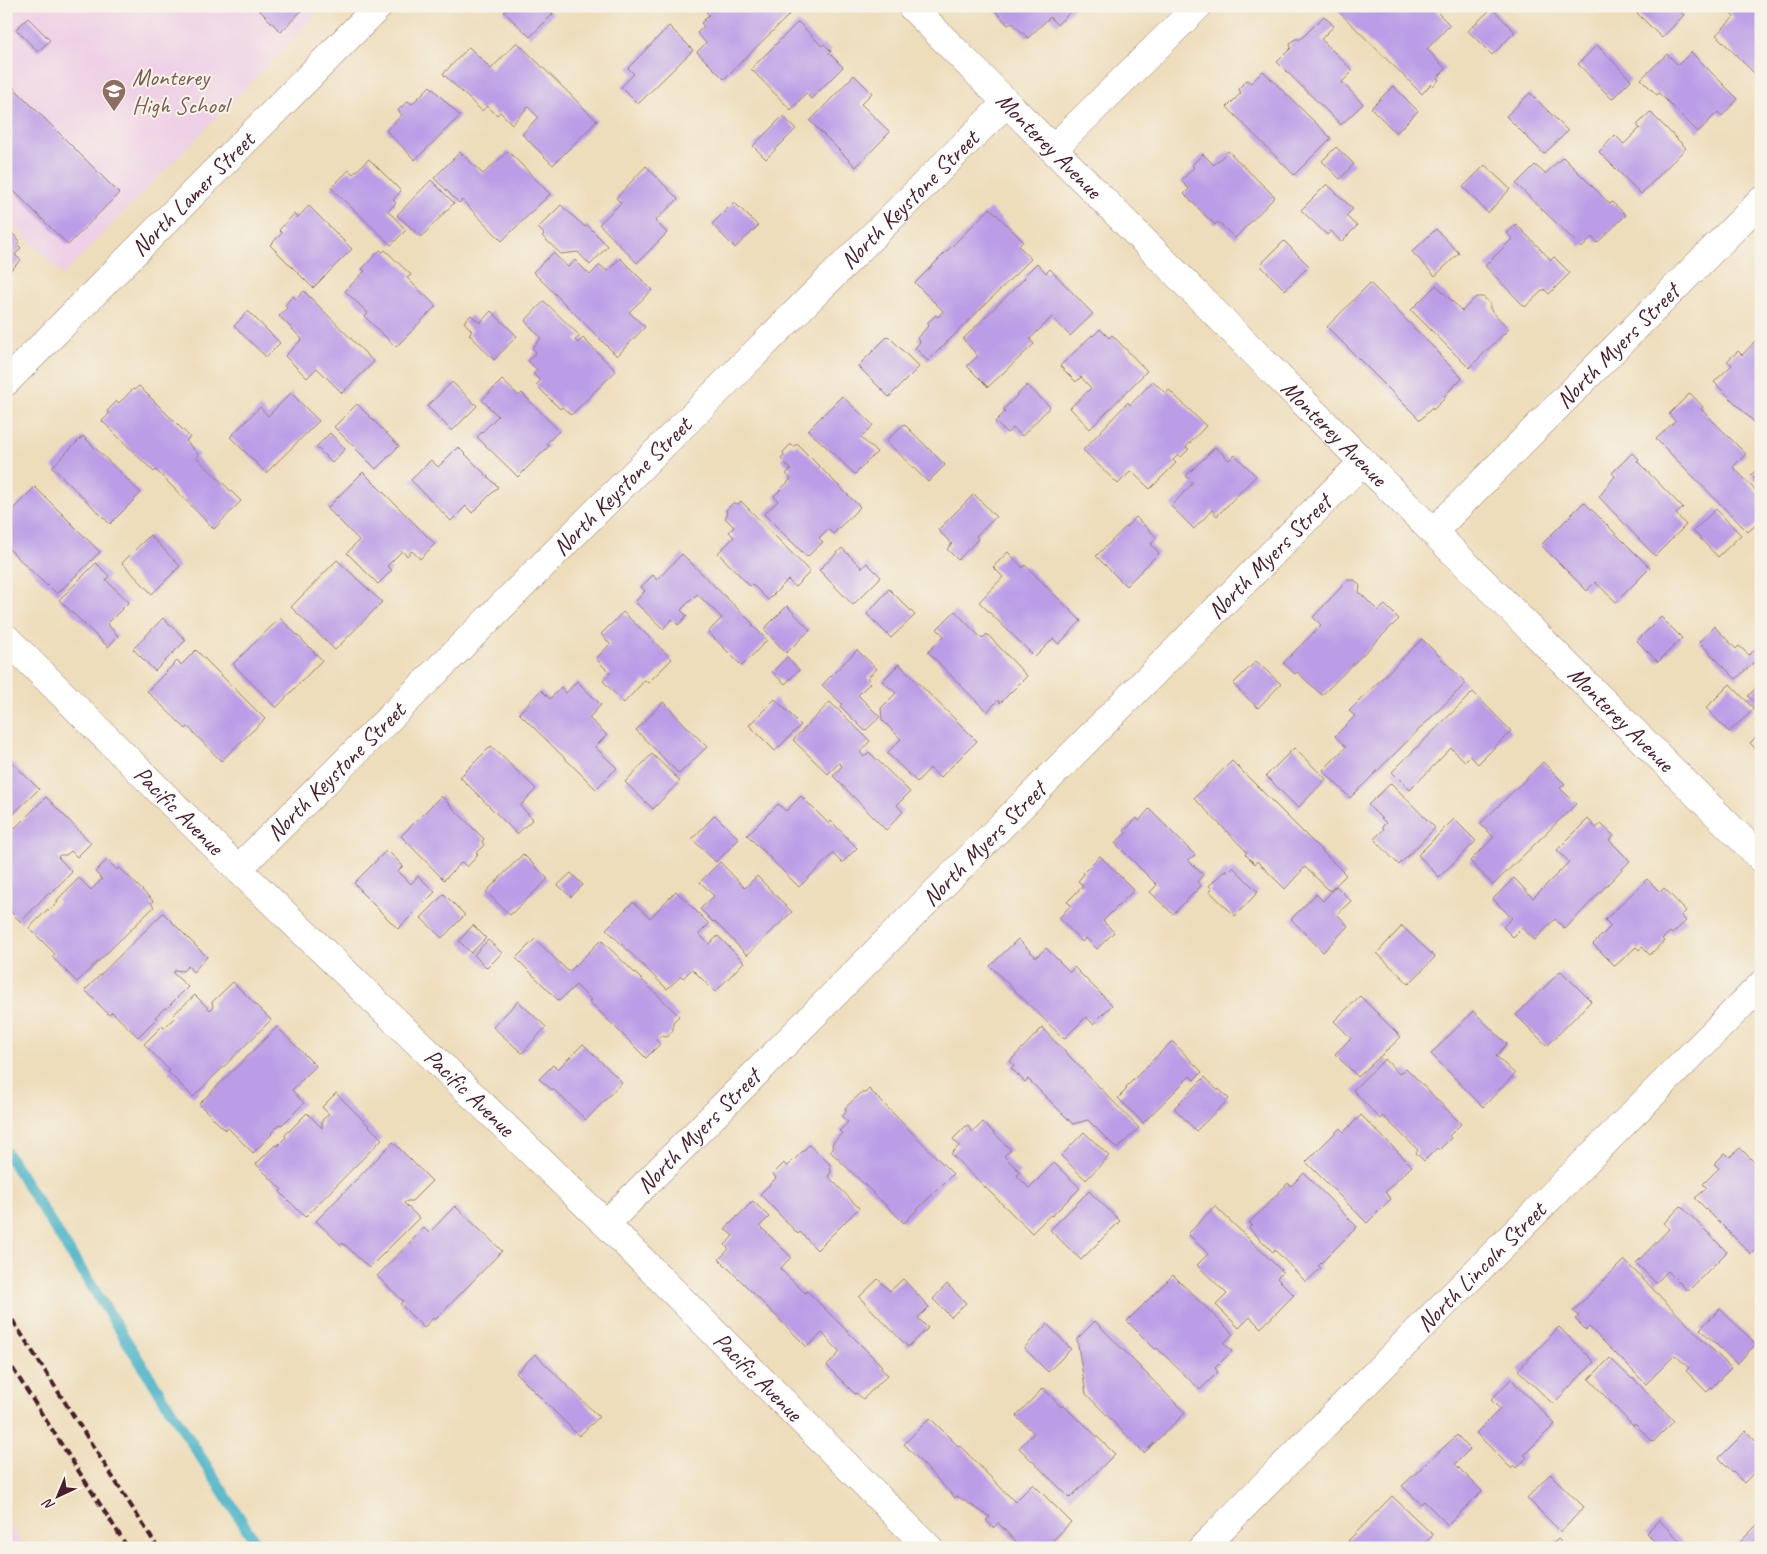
<svg xmlns="http://www.w3.org/2000/svg" width="1767" height="1554" font-family="Caveat,sans-serif">
  <style>
    .built { fill: #efd0e6 }
    .lines { fill: none; stroke-linecap: round; stroke-linejoin: round }
    .stream { stroke: #4ab3c8; stroke-width: 11 }
    .building { fill: #ba9ce7 }
    .street-casing { stroke: #9c7e73; stroke-width: 29 }
    .street { stroke: #fff; stroke-width: 28 }
    .rail { stroke: #4a1f2b; stroke-width: 4; stroke-dasharray: 8 4; stroke-linecap: butt }
    .labels { text-anchor: middle; stroke-width: 4; stroke-linejoin: round; paint-order: stroke }
    .education-label { font-size: 24px; fill: #785e54; stroke: #f7f3e8; text-anchor: start }
    .street-label { font-size: 24px; fill: #4a1f2b; stroke: #f7f3e8 }
  </style>
  <rect width="100%" height="100%" fill="#f7f3e8"/>
  <filter id="ink" filterUnits="userSpaceOnUse"><feTurbulence type="fractalNoise" baseFrequency=".02" numOctaves="2"/><feDisplacementMap in="SourceGraphic" scale="10" xChannelSelector="R" yChannelSelector="G"/><feConvolveMatrix kernelMatrix="1 2 1 2 8 2 1 2 1" color-interpolation-filters="sRGB"/></filter>
  <filter id="wash" filterUnits="userSpaceOnUse"><feTurbulence type="fractalNoise" baseFrequency=".0096" numOctaves="4" result="noise"/><feDisplacementMap in="SourceGraphic" scale="20" xChannelSelector="R" yChannelSelector="G"/><feGaussianBlur stdDeviation="1.12" result="paint"/><feColorMatrix in="noise" values="0 0 0 0 0 0 0 0 0 0 0 0 0 0 0 0 0 1.4 0 .05"/><feComposite in="paint" operator="in"/></filter>
  <g filter="url(#wash)">
    <rect width="100%" height="100%" fill="#edb"/>
    <path class="built" d="M6,6H325L63,275L6,217Z
      M6,1518L25,1548H6Z"/>
    <g class="lines">
      <path class="stream" d="M6,1152L259,1548"/>
    </g>
    <g id="blocks">
      <path class="building" d="M255,6H306L281,32Z
        M510,6H545L553,14L530,37L504,12Z
        M705,6H780L789,15L724,79L697,52L706,43L697,33L704,26L701,23L709,15L706,12L709,10Z
        M1002,6H1076L1057,25L1050,17L1028,38L1012,23L1008,25L996,12Z
        M1333,6H1431L1450,25L1427,49L1446,69L1437,78L1439,80L1433,86L1431,84L1422,94Z
        M1644,6H1675L1684,15L1662,38L1637,13Z
        M1723,6L1761,7V69L1755,74L1716,35L1734,17Z
        M1492,8L1515,32L1492,55L1468,31Z
        M1324,16L1334,26L1321,39L1353,71L1342,82L1363,104L1341,125L1277,62L1291,48L1290,44L1295,39H1301Z
        M28,18L50,40L38,52L16,29Z
        M798,22L822,46L824,44L831,51L829,53L843,67L811,99L806,93L791,110L751,69Z
        M669,26L693,50L638,104L621,87L634,74L628,68Z
        M517,42L597,121L553,165L522,134L538,117L528,107L512,124L500,112L497,115L487,106L482,111L443,74L469,47L491,69Z
        M1597,45L1631,80L1612,99L1578,64Z
        M1691,52L1738,99L1722,116L1718,112L1698,132L1659,93L1657,95L1641,79L1667,54L1678,65Z
        M1263,71L1331,138L1294,175L1227,107L1241,93L1238,89L1247,80L1251,83Z
        M854,75L872,93L861,104L890,132L856,167L810,121Z
        M6,80L119,193L68,245L6,183Z
        M430,86L460,116L415,160L386,130L402,115L398,110L408,101L412,104Z
        M1393,86L1418,111L1396,133L1371,108Z
        M1530,93L1568,131L1544,154L1506,116Z
        M1650,112L1686,148L1641,194L1599,152L1615,135L1624,144L1640,128L1637,125Z
        M783,116L796,129L766,159L753,146Z
        M1336,147L1354,164L1340,179L1322,161Z
        M508,151L550,194L502,241L462,200L459,203L434,178L460,152L483,174Z
        M1228,151L1275,197L1235,238L1218,222L1215,225L1184,194L1189,189L1181,181L1194,167L1192,165L1203,154L1214,165Z
        M1563,157L1610,204L1612,202L1626,215L1597,243L1592,237L1582,248L1516,184L1535,165L1545,174Z
        M369,159L401,191L393,200L396,203L388,211L406,230L391,245L331,188L349,170L353,174Z
        M1485,165L1510,189L1488,213L1463,187Z
        M646,166L678,199L655,221L667,233L637,263L599,224L621,203L616,198Z
        M431,180L454,203L421,237L397,215Z
        M1327,184L1353,209L1346,216L1357,226L1341,242L1331,231L1327,235L1301,210Z
        M734,202L758,226L735,248L712,224Z
        M561,205L585,227L587,225L608,246L590,265L578,252L561,254L542,236L544,234L538,228Z
        M309,206L352,249L313,288L270,245L282,233L279,230L294,214L297,218Z
        M990,208L1023,241L1019,246L1031,259L928,361L915,348L920,342L917,338L929,325L927,323L936,315L938,317L943,311L915,283Z
        M1516,224L1551,260L1554,257L1570,273L1549,294L1544,289L1525,307L1485,266L1512,239L1507,233Z
        M6,227L20,241L17,244L21,248L15,255L21,260L6,275Z
        M1436,229L1459,253L1435,276L1412,252Z
        M1284,241L1309,266L1285,290L1260,265Z
        M380,250L383,252L385,250L411,275L407,278L436,306L396,347L365,317L368,313L345,291L365,271L362,269Z
        M553,253L568,267L575,260L590,275L600,265L607,271L620,258L652,290L629,312L645,327L617,356L533,272Z
        M1037,263L1046,273L1050,269L1093,314L1070,336L1052,317L1030,339L1034,344L988,387L967,366L978,356L963,339L1025,278L1024,276Z
        M1370,283L1440,354L1439,355L1462,378L1444,396L1446,397L1433,410L1432,408L1420,420L1327,327Z
        M1436,285L1462,311L1476,297H1483L1490,303V309L1509,329L1469,368L1411,310Z
        M304,291L374,362L342,393L317,368L307,378L285,356L302,339L279,316L287,308L285,305L293,296L296,299Z
        M544,301L580,336L575,340L578,343L583,338L616,371L571,415L562,407L560,409L536,385L540,381L533,374L537,370L528,361L536,352L532,348L541,338L525,321Z
        M248,311L280,343L266,357L234,326Z
        M491,311L517,336L494,360L469,334L472,331L464,322L471,315L480,323Z
        M1100,329L1109,338L1112,335L1147,371L1090,429L1070,408L1091,388L1081,377L1076,382L1060,366L1092,335L1093,336Z
        M888,336L919,367L889,397L858,366Z
        M1759,337L1761,339V429L1714,382L1732,365L1727,361L1738,351L1742,355Z
        M502,380L519,396L522,393L559,431L546,444L549,446L518,477L477,437L498,416L482,400Z
        M1153,381L1166,394L1169,390L1206,426L1186,447L1189,449L1181,457L1178,455L1173,460L1176,463L1150,489L1131,471L1118,484L1083,450L1128,402L1130,405Z
        M452,382L477,406L452,431L427,406Z
        M1027,385L1050,407L1022,436L1013,428L1007,433L995,422L1005,412L1003,410Z
        M139,386L190,437L186,441L199,455L196,457L241,501L214,529L156,470L154,472L102,421L109,414L107,411L117,401L119,403L133,389L134,390Z
        M291,393L319,421L266,473L230,437L260,407L268,416Z
        M1690,393L1703,407L1701,409L1746,454L1733,467L1761,496V520L1748,532L1656,439L1675,421L1669,414Z
        M842,396L873,425L861,438L877,452L855,474L808,430Z
        M357,404L399,446L376,469L334,427Z
        M904,424L945,465L928,482L886,441Z
        M330,433L345,449L332,463L316,447Z
        M83,436L141,493L110,524L52,467Z
        M797,444L860,507L833,534L828,529L819,538L823,542L807,557L764,514L778,501L774,496L791,479L786,474L791,469L781,459L784,456L783,452L790,445L795,446Z
        M458,447L498,487L472,513L466,506L451,521L411,480L431,460L438,467Z
        M1215,447L1229,460L1235,455L1256,476L1217,516L1212,510L1194,529L1171,506L1193,483L1186,476Z
        M1632,453L1639,459L1637,461L1683,508L1676,514L1686,525L1655,556L1599,497L1615,476L1612,473Z
        M1761,466V485L1751,475Z
        M363,472L435,544L420,559L412,551L407,556L402,551L387,566L392,570L378,584L347,553L359,540L327,508Z
        M35,487L100,552L57,594L48,585L47,586L6,546V516Z
        M974,494L996,517L976,536L978,539L958,560L947,549L952,544L938,530Z
        M741,501L810,572L795,587L788,580L768,600L752,584L750,586L718,553L734,537L729,532L734,527L725,518L727,516L726,510L733,503L738,504Z
        M1584,502L1650,568L1616,602L1595,582L1587,591L1541,545Z
        M1716,509L1741,535L1718,557L1693,531Z
        M1136,517L1157,538L1151,544L1159,553L1126,586L1096,556Z
        M150,535L180,566L152,594L122,563Z
        M842,548L862,568L867,563L881,577L853,605L819,570Z
        M1008,552L1023,568L1025,565L1081,621L1059,644L1053,639L1035,657L979,602L1003,577L993,567Z
        M682,554L753,624L752,625L767,640L742,666L708,632L722,618L697,594L681,610L687,616L678,625L672,619L663,629L635,602L645,591L641,587L653,575L657,580Z
        M337,560L382,602L335,650L291,607Z
        M96,563L109,576L106,580L129,602L107,624L118,636L108,647L59,600Z
        M1348,580H1355L1360,586L1359,592L1378,611L1385,605L1399,619L1322,695L1297,672L1295,674L1283,663L1321,625L1313,617Z
        M889,589L915,615L891,638L867,614Z
        M787,606L810,630L786,653L764,629Z
        M955,611L982,639L987,634L1027,676L1000,703L998,700L987,712L928,652L944,636L937,629Z
        M623,612L672,659L648,683L645,680L624,703L603,681L610,673L596,659L610,644L601,634Z
        M1661,617L1682,638L1658,662L1637,641Z
        M163,618L186,640L155,671L133,649Z
        M280,618L322,660L276,708L233,664Z
        M1714,626L1736,649L1739,646L1749,655L1761,644V668L1755,661L1736,679L1699,642Z
        M1422,639L1466,683L1350,798L1323,770L1346,747L1335,736L1355,716L1349,711Z
        M196,650L265,719L221,761L188,727L186,729L147,691L177,661L181,665Z
        M857,650L877,669L867,678L871,682L858,695L880,717L865,731L840,706L842,704L822,685Z
        M787,657L799,670L785,684L772,672Z
        M1256,661L1281,684L1258,708L1233,684Z
        M899,664L977,741L940,778L930,768L917,782L887,753L901,739L882,720L881,708L896,693L882,681Z
        M577,681L601,705L589,718L607,735L595,747L617,768L596,789L519,713L541,690L550,699L561,687L566,693Z
        M1761,683V708L1748,696Z
        M1730,684L1754,709L1729,732L1706,708Z
        M1473,692L1511,731L1478,764L1470,756L1465,761L1451,748L1410,790L1392,772Z
        M775,699L801,725L775,751L749,725Z
        M663,702L707,747L679,774L636,730Z
        M830,702L870,741L860,752L864,757L869,752L910,792L897,805L903,812L886,830L833,776L842,766L839,763L828,774L793,740Z
        M1761,732V760L1756,755L1759,752L1750,743Z
        M491,746L536,789L520,806L533,819L517,834L460,777Z
        M1294,748L1326,779L1298,808L1266,776Z
        M652,754L680,781L653,809L625,782Z
        M6,757L39,789L6,821Z
        M1232,761L1346,875L1330,891L1305,867L1285,889L1257,861L1255,864L1245,854L1247,852L1194,798Z
        M1543,762L1565,784L1560,788L1576,804L1493,885L1470,861L1494,837L1480,824Z
        M1391,783L1435,828L1399,865L1374,839L1384,829L1382,827L1386,823L1368,805Z
        M441,796L484,839L482,842L484,845L476,853L478,855L467,867L462,862L444,880L401,836Z
        M801,796L829,824L831,821L857,848L842,863L833,854L799,887L747,835L778,804L786,811Z
        M46,797L91,843L77,857L71,851L66,855H60L58,857L72,872L50,894L48,893L21,922L6,907V837Z
        M1149,809L1195,855L1188,860L1203,875L1197,882L1201,886L1173,914L1150,892L1157,885L1115,843L1126,833L1124,831L1137,818L1139,821Z
        M715,815L739,839L716,862L692,839Z
        M1454,819L1476,841L1439,877L1418,855Z
        M1588,819L1596,828L1601,824L1614,836L1609,840L1630,861L1565,929L1555,919L1535,940L1522,928L1513,937L1503,927L1512,918L1493,899L1514,878L1533,898L1569,862L1557,850Z
        M387,850L403,866L398,871L411,884L418,876L435,892L398,929L360,891L361,890L354,883Z
        M523,854L548,879L510,915L486,892Z
        M1100,856L1134,890L1103,921L1114,932L1097,949L1086,938L1082,942L1059,918L1071,905L1067,902L1083,886L1078,881L1084,874L1083,873Z
        M107,860L117,870L119,867L153,901L151,903L154,907L77,982L52,957L55,954L29,928L48,909L49,911L58,902L57,900L79,878L91,890L102,879L95,872Z
        M720,862L745,888L757,876L792,912L747,955L714,921L713,922L700,909L714,896L700,882Z
        M1233,867L1258,892L1235,916L1209,891L1212,889L1209,886L1226,869L1228,872Z
        M571,873L583,885L571,897L558,885Z
        M1647,879L1660,892L1664,888L1686,911L1681,916L1686,921L1672,934L1670,932L1662,939L1664,941L1650,955L1642,947L1639,950L1636,947L1615,966L1593,944L1611,926L1605,920Z
        M1336,886L1351,901L1337,914L1348,926L1323,952L1291,919L1316,894L1323,901Z
        M676,891L709,924L699,934L709,944L718,936L744,962L715,992L692,969L683,978L681,976L667,989L606,929L633,902L650,918Z
        M444,894L465,915L442,938L421,918Z
        M163,913L207,957L193,972L188,966L183,971L175,970L173,973L188,987L166,1009L165,1008L155,1017L157,1018L138,1037L112,1012L109,1015L85,990Z
        M473,925L486,938L471,953L459,941Z
        M1402,926L1435,957L1409,984L1377,953Z
        M535,939L569,972L601,940L679,1016L673,1022V1030L667,1037L660,1036L656,1040L660,1044L646,1058L589,1001L591,1000L576,985L559,1001L516,958Z
        M1018,939L1036,957L1046,948L1070,972L1074,967L1112,1005L1093,1024L1086,1017L1064,1039L990,966Z
        M488,940L502,953L487,968L474,955Z
        M1561,971L1591,1001L1547,1046L1516,1015Z
        M233,982L271,1020L193,1097L168,1072L170,1071L144,1044L162,1026L164,1028L175,1017L173,1015L195,995L210,1010L213,1007L212,1002Z
        M1360,996L1401,1037L1358,1077L1335,1054L1351,1038L1334,1021Z
        M518,1001L546,1027L522,1053L493,1027Z
        M1473,1011L1507,1044L1496,1056L1515,1074L1483,1107L1431,1054Z
        M277,1027L316,1066L292,1090L304,1103L282,1125L280,1124L271,1133L272,1134L253,1153L227,1127L225,1130L199,1104Z
        M1042,1028L1139,1128L1117,1149L1088,1120L1073,1124L1028,1079L1025,1082L1011,1068L1014,1065L1010,1061Z
        M1172,1041L1202,1072L1194,1080L1190,1076L1143,1123L1118,1098L1127,1089L1125,1088Z
        M583,1044L622,1082L586,1120L553,1089L552,1090L539,1079L553,1065L558,1069Z
        M1385,1059L1399,1074L1406,1068L1461,1124L1449,1136L1451,1138L1439,1150L1437,1148L1424,1161L1416,1153L1418,1150L1383,1116L1380,1119L1353,1090Z
        M1205,1077L1218,1091L1219,1089L1229,1099L1196,1131L1174,1108Z
        M869,1089L953,1174L904,1223L830,1151L833,1149L832,1144L842,1133L839,1131L848,1122L842,1117L846,1112L845,1108L861,1093H865Z
        M336,1093L382,1139L305,1217L280,1192L282,1190L256,1164L275,1145L277,1146L286,1137L285,1135L307,1113L322,1128V1120L329,1114L322,1107Z
        M1361,1115L1412,1166L1385,1192L1391,1199L1367,1223L1306,1162L1340,1128L1344,1132Z
        M983,1122L1011,1150L1004,1156L1020,1172L1017,1176L1029,1188L1054,1163L1080,1188L1052,1216L1050,1215L1032,1233L951,1154L959,1146L953,1139L967,1125L973,1132Z
        M1084,1132L1109,1156L1086,1180L1061,1156Z
        M393,1142L432,1181L412,1201H407L404,1203L419,1218L369,1268L343,1243L341,1245L316,1221Z
        M809,1145L830,1164L831,1172L828,1176L859,1208L817,1250L800,1232L798,1234L760,1194L776,1178L773,1174L784,1163L787,1167Z
        M1740,1148L1761,1169V1244L1751,1254L1695,1198L1707,1188L1703,1184L1719,1168L1714,1164L1725,1153L1730,1157Z
        M1304,1173L1357,1227L1318,1266L1321,1268L1306,1282L1275,1250L1273,1252L1249,1228L1252,1225L1249,1223L1288,1183L1291,1186Z
        M1089,1191L1120,1221L1081,1260L1050,1230Z
        M753,1201L769,1217L760,1226L791,1257L780,1269L805,1293L807,1291L882,1366L880,1368L888,1375L863,1399L856,1393L855,1394L827,1366L840,1352L822,1333L807,1347L719,1259L729,1249L725,1245L733,1236L725,1229Z
        M455,1206L502,1251L435,1320L433,1318L424,1328L400,1304L403,1301L377,1276L424,1228L429,1233Z
        M1215,1206L1283,1272L1277,1278L1294,1295L1261,1328L1250,1317L1239,1328L1216,1305L1227,1294L1197,1265L1208,1254L1188,1234Z
        M1681,1206L1727,1252L1688,1291L1668,1271L1656,1283L1636,1263L1669,1229L1664,1223Z
        M1624,1260L1731,1368L1707,1392L1686,1371L1689,1368L1675,1355L1646,1384L1589,1327L1586,1330L1575,1319L1579,1316L1573,1311Z
        M1173,1275L1233,1334L1224,1343L1232,1351L1215,1368L1218,1372L1200,1390L1157,1348L1155,1349L1127,1321Z
        M878,1279L890,1291L903,1279L929,1307L918,1318L928,1328L908,1347L859,1297Z
        M947,1284L966,1303L951,1317L933,1299Z
        M1720,1309L1756,1344L1737,1364L1700,1329Z
        M1095,1321L1185,1413L1144,1453L1086,1394L1077,1339Z
        M1047,1324L1071,1349L1048,1372L1024,1348Z
        M1559,1327L1594,1362L1553,1404L1518,1370Z
        M535,1354L599,1417L579,1436L516,1373Z
        M1610,1358L1632,1379L1633,1378L1674,1421L1653,1442L1635,1424L1633,1426L1589,1379Z
        M1511,1379L1555,1424L1524,1455L1527,1457L1517,1468L1514,1465L1511,1468L1476,1433L1500,1409L1491,1400Z
        M1043,1388L1061,1407L1063,1405L1079,1421L1080,1420L1115,1454L1070,1498L1019,1448L1034,1433L1016,1416Z
        M930,1418L958,1446L959,1445L1015,1502L1033,1484L1071,1522L1046,1548H1022L998,1523L993,1528L986,1520L990,1517L957,1496L955,1498L904,1444Z
        M1746,1431L1761,1447V1465L1744,1483L1719,1458Z
        M1457,1435L1470,1449L1455,1464L1482,1491L1448,1525L1424,1501L1421,1504L1402,1486Z
        M1550,1474L1584,1507L1561,1532L1527,1498Z
        M1392,1496L1433,1535L1421,1548H1355L1348,1541Z
        M1659,1520L1687,1548H1661L1646,1533Z
        M1761,1521V1548H1734Z
        M1558,1539L1567,1548H1549Z"/>
    </g>
  </g>
  <g filter="url(#ink)">
    <use href="#blocks" fill-opacity="0" stroke="#9c7e73" stroke-width="1"/>
    <g class="lines">
      <defs>
        <g id="street">
          <path id="s1" d="M911,6L1363,462L1761,858"/>
          <path d="M1053,149L1198,6"/>
          <path id="s2" d="M6,382L379,6"/>
          <path id="s3" d="M1433,532L1761,201"/>
          <path id="s4" d="M6,638L238,869L606,1224L929,1548"/>
          <path id="s5" d="M238,869L1006,103"/>
          <path id="s6" d="M606,1224L1363,462"/>
          <path id="s7" d="M1202,1548L1761,985"/>
        </g>
      </defs>
      <use href="#street" class="street-casing"/>
      <use href="#street" class="street"/>
      <path class="rail" d="M6,1310L158,1548
        M6,1358L128,1548"/>
    </g>
  </g>
  <defs>
    <symbol id="school-pin" viewBox="-11 -11 22 30"><path d="M0 17L-7.5 6A9.5 9.5 0 1 1 7.5 6Z" fill="#8d6e63" stroke="#f7f3e8"/><path d="M0-5L7-2L0 1L-7-2ZM-4 1L0 2.5L4 1V4Q0 6-4 4Z" fill="#fff"/></symbol>
  </defs>
  <g fill-rule="evenodd">
    <use href="#school-pin" x="100" y="77" width="28" height="38"/>
  </g>
  <g class="labels">
    <g class="education-label">
      <text x="132" y="85">Monterey<tspan x="132" dy="28">High School</tspan></text>
    </g>
    <g class="street-label">
      <text dy="8" stroke="none"><textPath href="#s1" startOffset="196">Monterey Avenue</textPath></text>
      <text dy="8" stroke="none"><textPath href="#s2" startOffset="265">North Lamer Street</textPath></text>
      <text dy="8" stroke="none"><textPath href="#s5" startOffset="948">North Keystone Street</textPath></text>
      <text dy="8" stroke="none"><textPath href="#s3" startOffset="262">North Myers Street</textPath></text>
      <text dy="8" stroke="none"><textPath href="#s1" startOffset="601">Monterey Avenue</textPath></text>
      <text dy="8" stroke="none"><textPath href="#s5" startOffset="542">North Keystone Street</textPath></text>
      <text dy="8" stroke="none"><textPath href="#s6" startOffset="941">North Myers Street</textPath></text>
      <text dy="8" stroke="none"><textPath href="#s1" startOffset="1006">Monterey Avenue</textPath></text>
      <text dy="8" stroke="none"><textPath href="#s5" startOffset="138">North Keystone Street</textPath></text>
      <text dy="8" stroke="none"><textPath href="#s4" startOffset="244">Pacific Avenue</textPath></text>
      <text dy="8" stroke="none"><textPath href="#s6" startOffset="536">North Myers Street</textPath></text>
      <text dy="8" stroke="none"><textPath href="#s4" startOffset="649">Pacific Avenue</textPath></text>
      <text dy="8" stroke="none"><textPath href="#s6" startOffset="131">North Myers Street</textPath></text>
      <text dy="8" stroke="none"><textPath href="#s7" startOffset="396">North Lincoln Street</textPath></text>
      <text dy="8" stroke="none"><textPath href="#s4" startOffset="1054">Pacific Avenue</textPath></text>
    </g>
  </g>
  <rect width="1767" height="1554" fill="none" stroke="#f7f3e8" stroke-width="25"/>
  <g transform="translate(58 1496) rotate(224)" stroke="#f7f3e8" stroke-width="4" paint-order="stroke">
  <path d="M0-4L9 19L0 12L-9 19Z" fill="#4a1f2b"/>
  <text y="-8" font-size="14" font-weight="bold" text-anchor="middle" fill="#4a1f2b">N</text>
  </g>
</svg>
